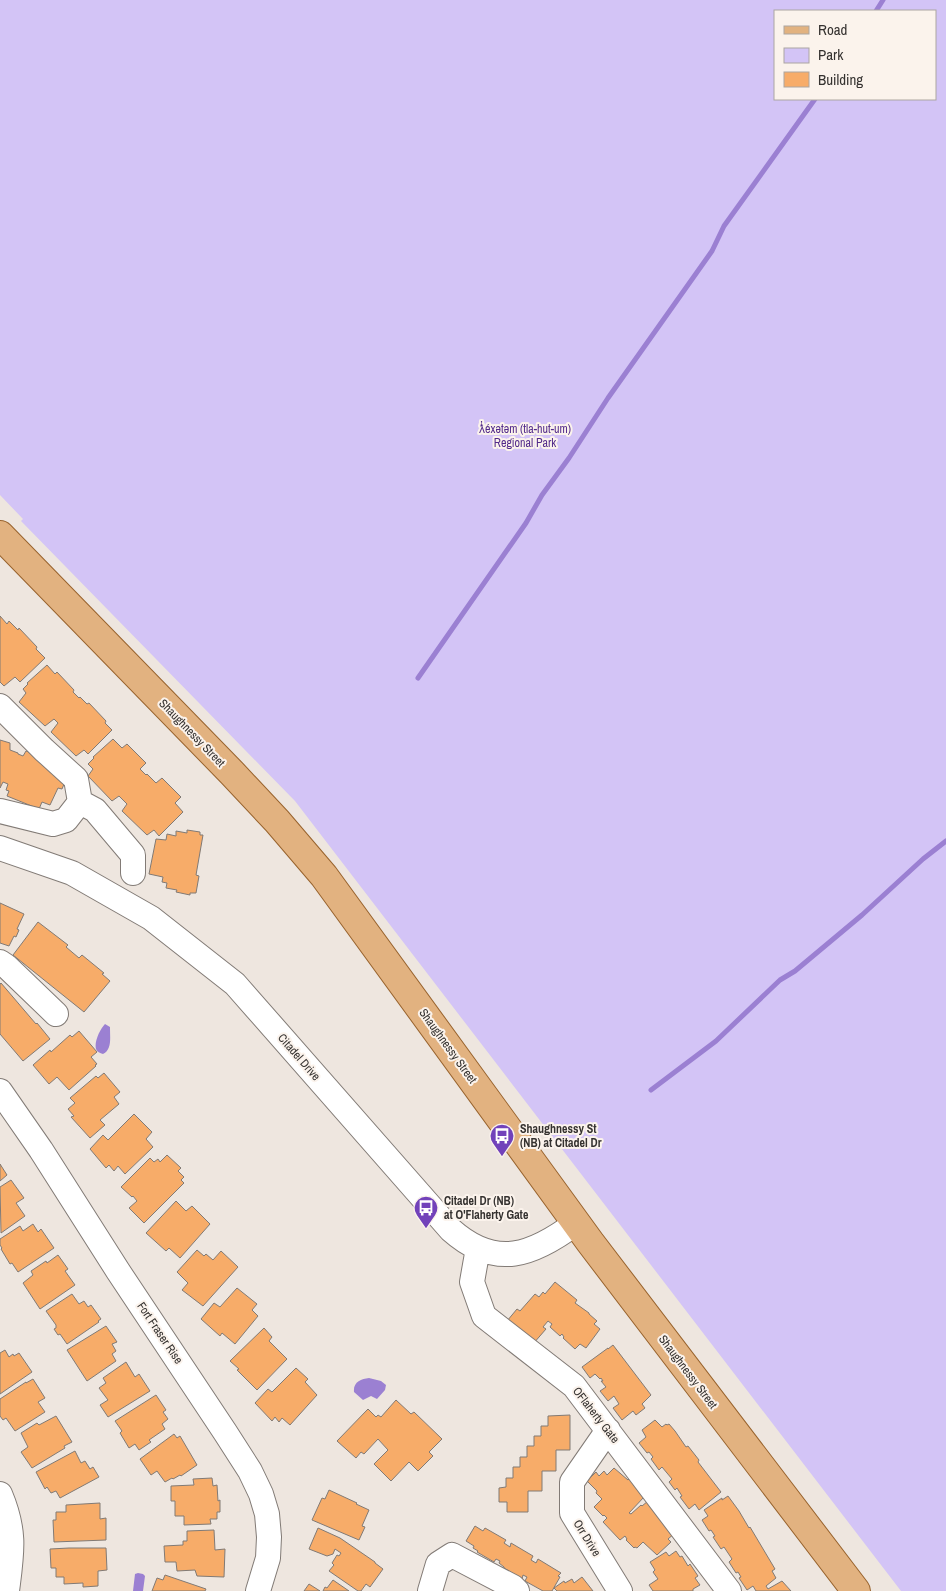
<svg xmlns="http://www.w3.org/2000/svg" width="946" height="1591" font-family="'Archivo Narrow',sans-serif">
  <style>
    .green { fill: #d3c4f6; fill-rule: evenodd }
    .water { fill: #9b80d2 }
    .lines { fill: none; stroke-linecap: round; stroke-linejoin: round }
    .stream { stroke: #9b80d2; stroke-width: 5 }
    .building { fill: #f7ac69; stroke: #817a75 }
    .minor-casing { stroke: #827b76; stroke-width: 26 }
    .major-casing { stroke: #98632d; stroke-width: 30 }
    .minor { stroke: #fff; stroke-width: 24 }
    .major { stroke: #e2b280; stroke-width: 28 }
    .labels { text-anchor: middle; stroke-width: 4; stroke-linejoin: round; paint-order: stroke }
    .park-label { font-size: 12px; fill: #532b8b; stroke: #fbf3ec }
    .street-label { font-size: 12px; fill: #353230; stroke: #fbf3ec }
    .poi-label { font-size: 12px; font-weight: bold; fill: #353230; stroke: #fbf3ec; text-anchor: start }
  </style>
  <rect width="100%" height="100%" fill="#eee6df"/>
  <path class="green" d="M0,0H946V1591H901L295,801L21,521L23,519L0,495ZM935,11V99H775V11Z"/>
  <path class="water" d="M105,1024L110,1027V1029C110,1038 112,1050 103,1054C100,1053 97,1052 96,1049C94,1042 100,1029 105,1024Z
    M369,1378L381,1381L386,1385L385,1390L377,1399L371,1396L363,1400L354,1392C353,1382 361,1379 369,1378Z
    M138,1573L143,1574L145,1576L143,1591H133L135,1574Z"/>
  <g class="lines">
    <path class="stream" d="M876,11L883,0
      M418,678L526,523L542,495L569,458L608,398L712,251L724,226L815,99
      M651,1090L716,1041L780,980L795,971L862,915L923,859L946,841"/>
  </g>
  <path class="building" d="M0,616L7,624L9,621L18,630L19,628L37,647L36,649L45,658L20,682L15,677L4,686L0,682Z
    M47,665L55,674L57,672L74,690L73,692L79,698L80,697L87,704L89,703L106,721L105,723L112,730L88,754L84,750L76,756L51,732L58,723L54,719L45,726L19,702L26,693L23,689L28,684L27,683Z
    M113,739L122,748L127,744L146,763L140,769L146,775L147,774L156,783L162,778L181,797L175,803L183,812L159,836L154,830L147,835L122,811L127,804L119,796L112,801L88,776L93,769L88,764L94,758L93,757Z
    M0,740L10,743V750L18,753V754L23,756L26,751L39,755V762L67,777L62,789L58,788L50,805L42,802L39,809L7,796L9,791L6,790L8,784L3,782L0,788Z
    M187,830L200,832V835H203L196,875L199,876L196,893H190V895L176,892L177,890L166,888L167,883L162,882L163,877L149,874L156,839L166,840L167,834L176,836V831L187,833Z
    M0,903L24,914L17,929L19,930L16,937L14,936L9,946L0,943Z
    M38,922L68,945L66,947L79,958L82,955L104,973L102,974L110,981L84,1012L13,955Z
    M1,983L36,1024L37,1023L50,1039L23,1061L0,1034V984Z
    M79,1031L97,1052L91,1057L97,1064L95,1065L96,1066L69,1090L57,1077L49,1084L33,1065L50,1050L51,1052L70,1035L72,1037Z
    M104,1073L120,1092L114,1097L119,1104L100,1120L105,1125L90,1138L71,1117L74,1116L68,1109L75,1103L70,1098L96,1076L98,1078Z
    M134,1114L152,1132L146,1139L153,1147L125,1174L118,1166L114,1171L109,1165L106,1168L90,1149L103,1135L108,1140Z
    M167,1155L181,1168L178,1171L184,1177L181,1180L184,1183L144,1223L129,1208L137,1201L133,1196L132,1197L121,1187L150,1158L154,1162L158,1159L160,1162Z
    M0,1164L7,1175L0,1181Z
    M11,1180L24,1198L16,1203L25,1216L1,1233L0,1187Z
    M176,1201L186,1211L192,1206L210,1224L180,1258L169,1248L166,1251L146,1233Z
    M33,1224L38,1232L41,1229L54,1248L18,1272L12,1263L10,1264L1,1249L2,1248L0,1245V1239L20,1226L23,1231Z
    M197,1250L204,1256L206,1254L213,1260L221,1251L238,1267L203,1306L182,1290L188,1283L177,1272Z
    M58,1255L68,1269L65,1271L75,1285L40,1309L23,1283L33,1275L31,1271L46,1261L47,1263Z
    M555,1282L577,1300L575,1303L589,1313V1314L597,1321L594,1324L600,1329L586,1348L580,1344L575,1349L563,1338L564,1337L562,1334L560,1336L550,1327L552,1324L548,1321L543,1327L546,1329L533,1344L507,1321L517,1309L520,1311L535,1294L539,1297L543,1292L545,1294Z
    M237,1288L257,1304L252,1310L258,1316L235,1344L222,1333L220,1336L201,1319L214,1303L220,1307Z
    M72,1294L79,1304L84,1301L88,1307L91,1305L101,1319L98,1321L99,1322L67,1344L60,1334L58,1335L54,1329L56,1328V1325L46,1311Z
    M106,1326L117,1342L112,1344L116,1351L112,1354L116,1361L87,1381L67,1350Z
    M264,1328L272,1337L269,1341L287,1359L257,1390L237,1370L239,1369L230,1361Z
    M613,1345L651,1395L642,1404L645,1408L636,1415L633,1411L622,1420L613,1408L619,1404L614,1396L608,1401L600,1391L606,1387L601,1381H603L601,1378L600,1379L595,1374L590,1378L582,1367L608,1348V1349Z
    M5,1350L9,1357L13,1354L14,1356L19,1353L32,1372L0,1394V1353Z
    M126,1362L135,1377L139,1374L150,1391L108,1417L100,1405L108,1400L99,1388L106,1383L103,1378Z
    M296,1368L308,1379L305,1382L317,1395L290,1425L282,1418L279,1422L275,1417L272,1421L255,1403L268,1389L272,1392Z
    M33,1379L45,1398L38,1402L45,1412L15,1431L6,1418L3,1420L0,1416V1399L26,1382V1383Z
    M156,1395L166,1410L163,1412L168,1419L162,1424L165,1429L149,1440L151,1442L139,1450L135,1444L129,1448L120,1433L122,1431L115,1421Z
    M396,1400L411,1414L414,1412L442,1439L429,1452L433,1456L418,1471L409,1462L391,1481L374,1464L388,1450L378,1439L364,1454L361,1452L356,1458L337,1441L368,1409L376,1417L378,1415L381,1417Z
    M570,1415V1450H556V1471H542V1491H528V1512H507V1502H499V1488L506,1487V1478H513V1467H520V1457H527V1446H534V1436H541V1426H548V1416Z
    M56,1416L72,1442L64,1446L65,1448L32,1468L21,1452L28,1447L21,1433L37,1423L39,1425Z
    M655,1420L662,1427L666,1424L667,1425L669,1424L675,1431L686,1447L688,1446L699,1460L698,1462L721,1492L699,1510L695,1504L689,1509L680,1497L682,1496L677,1488L675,1490L669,1482L672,1479L662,1467L659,1470L651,1459L653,1457L649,1452L647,1453L639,1443L646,1437L642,1430Z
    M174,1434L177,1438L180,1436L197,1465L181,1476L180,1475L173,1479L172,1478L165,1482L157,1471L151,1475L140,1459Z
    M75,1451L81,1463L85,1461L90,1469L93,1467L99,1477L60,1498L56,1491L51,1493L47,1487L45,1489L36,1472Z
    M614,1468L628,1480L630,1478L644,1497L629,1513L631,1514L641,1505L642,1506L648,1501L675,1533L668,1539L671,1542L657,1555L643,1542L637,1548L635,1547L634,1548L626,1540L627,1539L625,1536L620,1540L603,1522L607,1518L604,1515L603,1516L594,1507L602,1499L596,1493L597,1491L587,1481L596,1472L599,1476L604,1471L607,1475Z
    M212,1478L213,1486L217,1485L218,1501L220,1500V1512H217V1519H210L211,1524L184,1525V1516H175V1501H171V1486L194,1485L193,1479Z
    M329,1490L357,1503L356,1504L369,1510L362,1526L365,1527L359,1540L312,1520L322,1498L325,1499Z
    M728,1496L739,1511L749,1528L750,1527L775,1569L772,1571L776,1578L766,1586L768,1589L782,1581L791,1591H756L753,1586L747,1590L739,1578L741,1577L738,1572L736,1573L729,1562L732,1559L724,1547L721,1549L713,1537L715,1536L711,1530L709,1531L702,1520L708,1516L704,1510L722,1498V1500Z
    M100,1503V1519L106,1518V1540L54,1542L53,1520H56V1512H66V1505Z
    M475,1526L483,1531L485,1528L506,1540L504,1543L510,1547L511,1543L533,1556L531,1560L536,1563L538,1559L561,1573L558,1576L560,1577L552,1591H543L525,1581L527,1577L523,1575L522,1579L504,1568V1567L499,1563L500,1561L496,1559L494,1562L477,1552L478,1551L473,1548L474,1546L466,1541Z
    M318,1528L340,1538L375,1562V1563L383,1569L370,1587L366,1584L361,1591H358L329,1571L334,1565L332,1563L337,1555L339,1556L341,1553L335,1549L333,1554L327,1556L309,1549Z
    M214,1530L215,1550L225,1549L224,1577L197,1576L195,1570L177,1571L176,1562H165L164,1546L183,1545V1541H187V1531Z
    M69,1548H106L107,1570L98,1571V1586L83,1587V1583L64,1584V1577H56V1568H51L50,1549Z
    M676,1551L680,1557L682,1556L688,1566L690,1564L698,1576L695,1578L700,1585L693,1589V1591H653L649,1585L658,1579L653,1572L655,1570L650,1562L666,1552L669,1556Z
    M165,1575L206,1589L205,1591H152L157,1578L163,1580Z
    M582,1577L593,1591H557L554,1588L564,1581L565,1583L572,1579L574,1583Z
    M333,1580L349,1591H323L325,1587L327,1588Z
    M309,1584L320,1591H304Z"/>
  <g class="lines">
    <defs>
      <path id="minor" d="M0,706L44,750L76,779L80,802L66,820L53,824L0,811
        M80,802L95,810L133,855V873
        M0,848L72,873L151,918L235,984L451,1230C496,1270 533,1255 576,1223
        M0,962L6,966L56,1014
        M0,1091L41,1150L118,1271L225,1432L250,1471L261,1494L267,1514L269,1537L268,1558L258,1591
        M478,1248L472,1282L484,1316L574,1386L729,1591
        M608,1430L572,1482V1513L620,1591
        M0,1494C16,1532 12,1552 7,1591
        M430,1591L438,1564L452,1555L513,1587L517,1591"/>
      <path id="major" d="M0,535L232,773L277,821L324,876L590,1242L856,1591"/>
    </defs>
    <use href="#minor" class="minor-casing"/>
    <use href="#major" class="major-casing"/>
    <use href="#minor" class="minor"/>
    <use href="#major" class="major"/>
  </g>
  <defs>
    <symbol id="bus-pin" viewBox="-11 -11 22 30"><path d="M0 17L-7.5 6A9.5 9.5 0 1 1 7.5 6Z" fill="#7242ba" stroke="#fbf3ec"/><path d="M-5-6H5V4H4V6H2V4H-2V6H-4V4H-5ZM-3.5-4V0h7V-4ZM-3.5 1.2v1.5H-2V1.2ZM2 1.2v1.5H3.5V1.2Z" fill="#fff"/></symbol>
  </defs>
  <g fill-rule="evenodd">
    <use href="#bus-pin" x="488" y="1122" width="28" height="38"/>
    <use href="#bus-pin" x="412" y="1194" width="28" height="38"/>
  </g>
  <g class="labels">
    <g class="park-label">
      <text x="525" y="433">ƛ̓éxətəm (tla-hut-um)<tspan x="525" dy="14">Regional Park</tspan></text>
    </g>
    <g class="street-label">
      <text transform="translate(192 733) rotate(46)" y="4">Shaughnessy Street</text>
      <text transform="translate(448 1046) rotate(54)" y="4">Shaughnessy Street</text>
      <text transform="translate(299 1057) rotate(49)" y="4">Citadel Drive</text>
      <text transform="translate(160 1333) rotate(56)" y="4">Fort Fraser Rise</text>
      <text transform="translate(688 1372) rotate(53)" y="4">Shaughnessy Street</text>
      <text transform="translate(596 1415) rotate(52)" y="4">OFlaherty Gate</text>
      <text transform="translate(587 1538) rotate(58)" y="4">Orr Drive</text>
    </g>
    <g class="poi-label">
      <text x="520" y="1133">Shaughnessy St<tspan x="520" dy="14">(NB) at Citadel Dr</tspan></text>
      <text x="444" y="1205">Citadel Dr (NB)<tspan x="444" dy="14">at O'Flaherty Gate</tspan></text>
    </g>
  </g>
  <rect x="774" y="10" width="162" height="90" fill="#fbf3ec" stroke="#aca6a1"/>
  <rect x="784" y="26" width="25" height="8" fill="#e2b280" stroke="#aca6a1"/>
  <text x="818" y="35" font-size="15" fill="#353230">Road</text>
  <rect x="784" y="48" width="25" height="15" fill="#d3c4f6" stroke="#aca6a1"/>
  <text x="818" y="60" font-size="15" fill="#353230">Park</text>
  <rect x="784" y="72" width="25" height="15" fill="#f7ac69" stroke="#aca6a1"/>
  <text x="818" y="85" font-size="15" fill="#353230">Building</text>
</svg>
